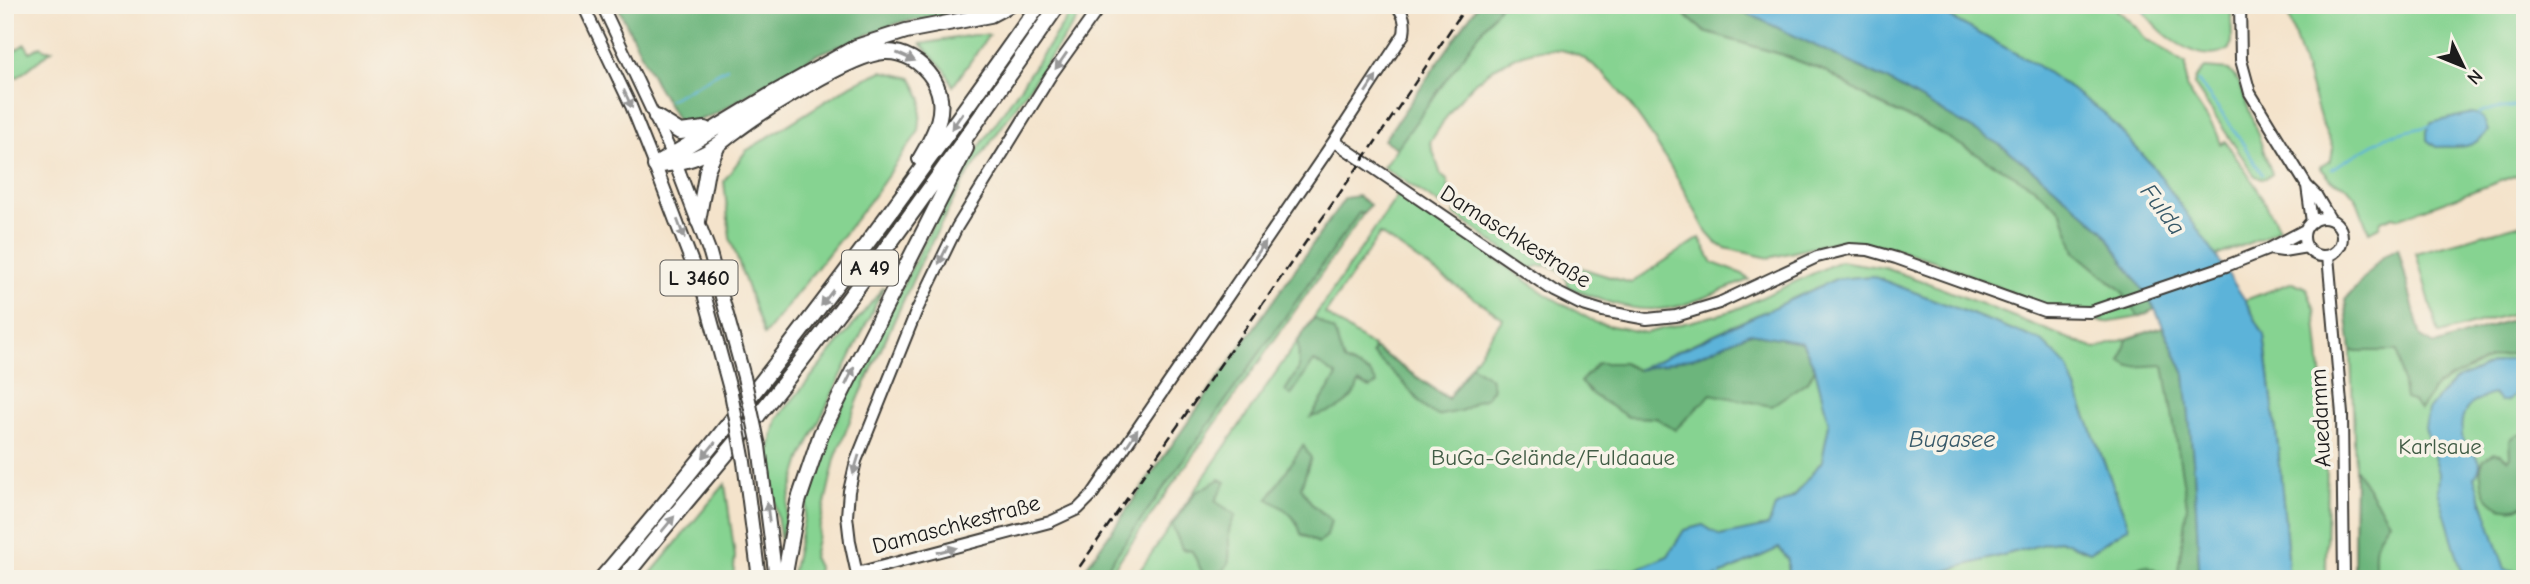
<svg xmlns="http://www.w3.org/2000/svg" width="2530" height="584" font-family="'Comic Neue',sans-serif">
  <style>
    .green { fill: #86d391; stroke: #517856; stroke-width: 2; fill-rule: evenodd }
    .forest { fill: #6cb57b; stroke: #44684c; stroke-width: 2 }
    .water { fill: #5cb3d9; stroke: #3c687a; stroke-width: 2 }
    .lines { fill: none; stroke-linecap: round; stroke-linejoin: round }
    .stream { stroke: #5cb3d9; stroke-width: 2.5 }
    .secondary-casing { stroke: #3c3a36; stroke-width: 14 }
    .primary-casing { stroke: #3c3a36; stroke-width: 16 }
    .highway-casing { stroke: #3c3a36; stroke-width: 18 }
    .secondary { stroke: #fff; stroke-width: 10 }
    .primary { stroke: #fff; stroke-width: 12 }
    .highway { stroke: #fff; stroke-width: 14 }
    .rail { stroke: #1c1c1c; stroke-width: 2.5; stroke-dasharray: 10 5; stroke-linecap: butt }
    .primary-bridge-casing { stroke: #3c3a36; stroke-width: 16; stroke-linecap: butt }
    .primary-bridge { stroke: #fff; stroke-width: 12 }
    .oneway { fill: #999 }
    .labels { text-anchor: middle; stroke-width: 7; stroke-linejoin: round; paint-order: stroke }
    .shield { fill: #f7f3e8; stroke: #5e5c59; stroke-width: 2 }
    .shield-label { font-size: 21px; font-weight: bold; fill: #1c1c1c }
    .street-label { font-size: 23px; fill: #1c1c1c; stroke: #f7f3e8 }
    .park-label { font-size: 23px; fill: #415c45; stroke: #f7f3e8 }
    .water-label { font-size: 24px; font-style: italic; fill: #365868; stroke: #f7f3e8 }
  </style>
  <rect width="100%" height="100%" fill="#f7f3e8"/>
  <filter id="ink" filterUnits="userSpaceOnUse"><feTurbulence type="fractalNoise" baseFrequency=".0143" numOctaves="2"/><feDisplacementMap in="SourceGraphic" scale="14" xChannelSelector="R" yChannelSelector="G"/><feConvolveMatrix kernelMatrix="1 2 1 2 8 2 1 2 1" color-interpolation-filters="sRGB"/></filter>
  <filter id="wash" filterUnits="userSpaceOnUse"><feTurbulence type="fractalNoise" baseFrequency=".00686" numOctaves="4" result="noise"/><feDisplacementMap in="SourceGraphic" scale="28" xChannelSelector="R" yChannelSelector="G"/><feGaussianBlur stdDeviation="1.57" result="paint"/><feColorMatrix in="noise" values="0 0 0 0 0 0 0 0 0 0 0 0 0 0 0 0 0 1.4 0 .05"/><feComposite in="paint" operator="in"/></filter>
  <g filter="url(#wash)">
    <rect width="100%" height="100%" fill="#f4e3cb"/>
    <path class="green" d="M1076,5H1087L963,182L920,264L860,395L835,459L813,557L818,567L817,579H791L814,472L841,409L936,219L976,152Z
      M1500,5H1673L1705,32L1780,54L1827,72L1876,103L1929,127L2034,187L2062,212L2075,252L2122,291L2139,317L2105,323L2029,300L1935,261L1886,246L1839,241L1769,258L1725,248L1716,243L1707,233C1683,188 1620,65 1569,52C1532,41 1488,67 1464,94C1451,108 1441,126 1430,142L1441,175L1448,181L1449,196L1442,206L1383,167Z
      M1928,5H2112L2139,30L2146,40C2160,43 2172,58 2186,64V87L2217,133L2221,144L2225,141L2257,188L2279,228L2264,237L2216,256L2152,165L2103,112L2035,64Z
      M2140,5H2231L2232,41L2230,49C2200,69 2154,31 2140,5Z
      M2285,5H2525V172L2400,218L2393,216L2381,221L2379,227L2369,232L2356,198L2347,187L2331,180L2320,167L2331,160L2333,148L2322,124Z
      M973,35H989L953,86L945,70L921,44Z
      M25,44L30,52L41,46L45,50H52L18,77H12L5,67V49L9,54Z
      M2205,68L2229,70L2239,82L2272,174C2266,179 2262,180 2255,176L2194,85L2195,79Z
      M882,71L912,78L922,99L919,131L870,201L764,335L730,238L724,181L746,151L853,84Z
      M1400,192L1547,295L1597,323L1646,333L1732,311L1840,261L1885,268L1928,283L2095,349L2163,327L2197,579H1922L1962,566L2059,540L2090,552L2129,527L2067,366L2042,341L1872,276L1836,279L1679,350L1815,368L1829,424L1822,461L1793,497L1775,507L1769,526L1720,536L1703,525L1684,530L1668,556L1635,570L1594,571L1567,579H1134ZM1380,234L1503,318L1448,398L1325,314Z
      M1460,204C1514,246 1566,265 1631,283L1700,238L1713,263L1743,274L1749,280C1727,288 1705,298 1683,305C1644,317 1603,302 1568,287C1565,267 1549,261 1530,269L1454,214Z
      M1359,213L1363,214L1106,579H1099Z
      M2525,223V310L2439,334L2416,253Z
      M2293,282L2306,288L2315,309L2327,436L2326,579H2288V557L2278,446L2264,335L2245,300Z
      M884,287L801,459L788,502L781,542L768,456L777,419Z
      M2525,325V579H2354L2355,468L2351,351L2447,350Z
      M725,484L735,556L733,579H646Z
      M1779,548L1788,559V579H1704L1713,578Z"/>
    <path class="forest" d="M617,5H994L970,15L901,22L816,55L715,114L681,127L655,82Z
      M1478,5H1500L1397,148L1384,140Z
      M1673,5H1730L1885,79L2002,146L2046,180L2103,230L2155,309L2139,317L2122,291L2075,252L2062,212L2034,187L1929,127L1875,102L1825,71L1780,54L1705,32Z
      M1358,196L1370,205L1363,214L1359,213L1099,579H1078L1345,198Z
      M2398,248L2421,337L2435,345L2525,315V349L2489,359L2437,385L2420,410L2412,401L2405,399L2398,351H2351L2345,300L2382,257Z
      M1314,318L1334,331L1344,361L1370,373L1377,384L1370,388L1359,383C1352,406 1332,412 1311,417L1337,376L1314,361L1291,395L1285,391L1299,368L1298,341Z
      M2163,327L2185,374L2194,470L2199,565L2197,579H2177L2187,505L2164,365L2129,367L2121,361L2127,339Z
      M1750,333L1802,342L1815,368L1809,380L1771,406L1711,394L1675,430L1656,418L1628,417L1593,395L1580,382L1598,363H1623L1637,370L1695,357Z
      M1374,348L1448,399L1471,365L1490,378L1493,388L1485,399C1471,401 1473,405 1463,410C1455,413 1446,413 1438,416L1426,409L1401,380L1372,354Z
      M2525,434V505C2501,515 2483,502 2481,476C2480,471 2481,464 2484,459C2485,459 2493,453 2494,453L2501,454L2508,460L2511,457L2510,440L2516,435Z
      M1303,445L1311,458L1301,487L1312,504L1331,520L1327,536L1318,543L1301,534C1296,515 1284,508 1268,499Z
      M2355,468L2389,521C2372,542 2374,552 2376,579H2354Z
      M1220,479L1226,482L1215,501L1236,515C1233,520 1230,525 1229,531C1227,553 1237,562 1215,578L1202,572L1192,551L1182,549L1172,525L1195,493Z
      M2147,565L2172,579H2093Z"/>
    <path class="water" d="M1730,5H1928L2035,64L2103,112L2152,165L2208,244L2245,300L2264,335L2278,446L2288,557V579H2197L2199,565L2194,470L2185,374L2155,309L2103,230L2046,180L2002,146L1885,79Z
      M2472,113C2483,115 2485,121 2488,131C2471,151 2461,146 2436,147L2427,140V131L2431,123Z
      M1872,276L2042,341L2067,366L2129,527L2090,552L2059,540L1962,566L1922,579H1788V559L1779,548L1713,578L1567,579L1594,571L1635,570L1668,556L1684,530L1703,525L1720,536L1768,526L1775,507L1794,497L1822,461L1829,424L1815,368L1802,342L1750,333L1695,357L1637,370L1836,279Z
      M2525,354V384L2515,387V394L2507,401H2500L2493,394C2461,403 2456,420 2466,450C2481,454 2484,466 2474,477L2505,569L2515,571L2519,579H2464L2438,491L2439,473L2425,428L2428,410L2446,388L2459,378L2491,364Z"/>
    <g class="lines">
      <path class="stream" d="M2139,5L2146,12
        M2198,81L2235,131L2262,174
        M669,100L727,68
        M2478,114L2483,111L2525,105
        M2331,169L2387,136L2429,126
        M1719,579V574"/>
    </g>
  </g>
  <g filter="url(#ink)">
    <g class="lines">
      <defs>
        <path id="secondary" d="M583,5L631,106L655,166
          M602,5L672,154
          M2240,5L2241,60L2250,93L2307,186L2316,195L2330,219
          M1334,141L1554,291L1580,304L1603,311L1647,319L1676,316L1719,303L1817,257L1849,249L1868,250L1896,258L2044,311L2090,312L2226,266L2269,249L2305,230
          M2307,186L2312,222
          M2304 237a19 19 0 1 1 38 0a19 19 0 1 1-38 0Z
          M2269,249L2283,251L2307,247
          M2328,256L2342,414L2344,579
          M857,573L1050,522L1078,509L1092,495L1334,141L1404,34C1406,22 1404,14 1396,5
          M858,579L850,542L847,516L849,491L856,461L916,312L957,227L1051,75L1101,5"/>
        <path id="primary" d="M672,154L710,253L744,377
          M655,166L704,294L731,393
          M759,446L776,579
          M744,462L759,579"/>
        <path id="highway" d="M656,117L680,132L705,129
          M657,164L774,93L856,47L906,31L990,15L1009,5
          M655,166C674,164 691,161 707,152C718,146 727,137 737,130C765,109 852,54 884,52C904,51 922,62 933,79C950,107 935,134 920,159
          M698,221L707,170L718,145
          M601,579C758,396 900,202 1039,5
          M623,579C670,519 721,462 768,403C870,275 965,140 1058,5
          M784,579L798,502L821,434L966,148"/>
      </defs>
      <use href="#secondary" class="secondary-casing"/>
      <use href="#primary" class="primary-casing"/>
      <use href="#highway" class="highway-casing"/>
      <use href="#secondary" class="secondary"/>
      <use href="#primary" class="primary"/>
      <use href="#highway" class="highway"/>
      <path class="rail" d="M1071,579L1374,144L1467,5"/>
      <defs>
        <path id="primary-bridge" d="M744,377L759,446
          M731,393L744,462"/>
      </defs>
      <use href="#primary-bridge" class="primary-bridge-casing"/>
      <use href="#primary-bridge" class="primary-bridge"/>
    </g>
    <defs><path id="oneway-solid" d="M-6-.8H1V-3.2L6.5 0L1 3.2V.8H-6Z" transform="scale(1.75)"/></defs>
    <g class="oneway">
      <use href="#oneway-solid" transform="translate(906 57) rotate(23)"/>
      <use href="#oneway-solid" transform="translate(1061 61) rotate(125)"/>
      <use href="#oneway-solid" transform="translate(1371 84) rotate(-57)"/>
      <use href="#oneway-solid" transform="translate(628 99) rotate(65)"/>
      <use href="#oneway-solid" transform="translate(957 121) rotate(125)"/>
      <use href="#oneway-solid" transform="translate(681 229) rotate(69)"/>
      <use href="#oneway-solid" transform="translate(1260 250) rotate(-56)"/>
      <use href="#oneway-solid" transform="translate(943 255) rotate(116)"/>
      <use href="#oneway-solid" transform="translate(827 298) rotate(127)"/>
      <use href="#oneway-solid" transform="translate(850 376) rotate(-64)"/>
      <use href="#oneway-solid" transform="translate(1132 438) rotate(-56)"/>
      <use href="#oneway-solid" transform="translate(709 450) rotate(129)"/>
      <use href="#oneway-solid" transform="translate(856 465) rotate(107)"/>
      <use href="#oneway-solid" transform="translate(768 512) rotate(-97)"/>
      <use href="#oneway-solid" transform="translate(668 524) rotate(-50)"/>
      <use href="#oneway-solid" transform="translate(947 550) rotate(-14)"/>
    </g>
  </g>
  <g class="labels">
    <g class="shield">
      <rect x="842" y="250.5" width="56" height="35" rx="5"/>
      <rect x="660.5" y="260.5" width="77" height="35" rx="5"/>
    </g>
    <g class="shield-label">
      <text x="870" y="275">A 49</text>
      <text x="699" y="285">L 3460</text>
    </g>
    <g class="street-label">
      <text transform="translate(1516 236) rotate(32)" y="8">Damaschkestraße</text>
      <text transform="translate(2320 418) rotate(-93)" y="8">Auedamm</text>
      <text transform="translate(956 524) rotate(-15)" y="8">Damaschkestraße</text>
    </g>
    <g class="park-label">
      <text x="2440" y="454">Karlsaue</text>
      <text x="1553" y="465">BuGa-Gelände/Fuldaaue</text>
    </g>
    <g class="water-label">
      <text transform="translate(2163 209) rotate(53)" y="8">Fulda</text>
      <text x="1952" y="447">Bugasee</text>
    </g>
  </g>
  <rect width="2530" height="584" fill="none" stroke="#f7f3e8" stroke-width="28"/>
  <g transform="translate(2463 66) rotate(133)" stroke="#f7f3e8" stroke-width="5" paint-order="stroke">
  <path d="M0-5L12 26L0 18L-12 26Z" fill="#1c1c1c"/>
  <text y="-10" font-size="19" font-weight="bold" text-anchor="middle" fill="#1c1c1c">N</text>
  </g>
</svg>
